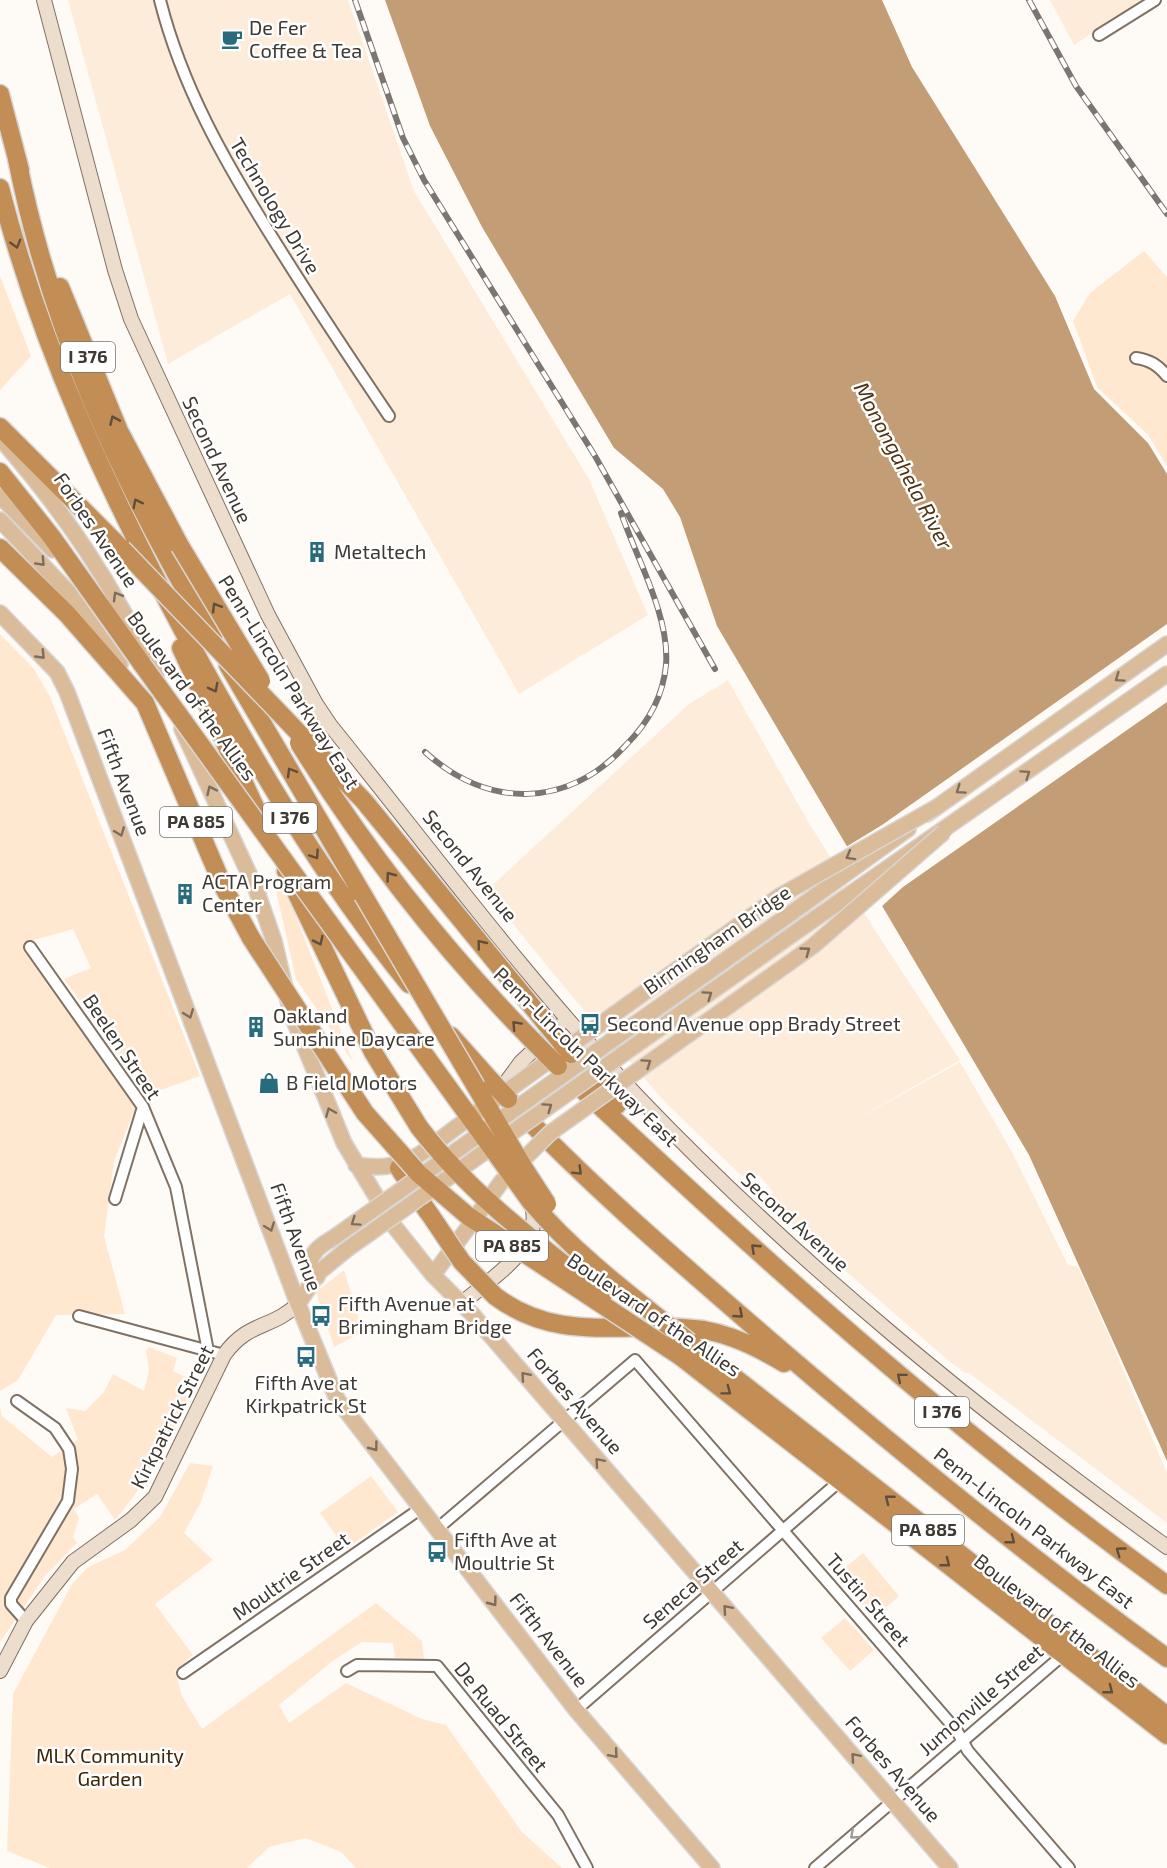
<svg xmlns="http://www.w3.org/2000/svg" width="1167" height="1868" font-family="'Exo 2',sans-serif">
  <style>
    .built { fill: #fdecda }
    .green { fill: #ffe7d0 }
    .water { fill: #c39d75 }
    .pier { fill: #fefbf7 }
    .lines { fill: none; stroke-linecap: round; stroke-linejoin: round }
    .street-casing { stroke: #7f7163; stroke-width: 14 }
    .secondary-casing { stroke: #7f7163; stroke-width: 16 }
    .primary-casing { stroke: #d9d7d6; stroke-width: 18 }
    .highway-casing { stroke: #d9d7d6; stroke-width: 21 }
    .street { stroke: #fff; stroke-width: 10 }
    .secondary { stroke: #edddcc; stroke-width: 14 }
    .primary { stroke: #dabb9a; stroke-width: 15 }
    .highway { stroke: #c28e56; stroke-width: 18 }
    .rail-casing { stroke: #7b7671; stroke-width: 6 }
    .rail { stroke: #fff; stroke-width: 4; stroke-dasharray: 11; stroke-linecap: butt }
    .primary-bridge-casing { stroke: #d9d7d6; stroke-width: 18; stroke-linecap: butt }
    .highway-bridge-casing { stroke: #d9d7d6; stroke-width: 21; stroke-linecap: butt }
    .primary-bridge { stroke: #dabb9a; stroke-width: 15 }
    .highway-bridge { stroke: #c28e56; stroke-width: 18 }
    .oneway { stroke: #604e3c }
    .oneway2 { stroke: #7d6d5c }
    .oneway3 { stroke: #9f9c99 }
    .labels { text-anchor: middle; stroke-width: 5; stroke-linejoin: round; paint-order: stroke }
    .shield { fill: #fff; stroke: #797470; stroke-width: 1.5 }
    .shield-label { font-size: 18px; font-weight: bold; fill: #3f3933 }
    .poi-label { font-size: 20px; fill: #3f3933; stroke: #fff; text-anchor: start }
    .street-label { font-size: 20px; fill: #3f3933; stroke: #fff }
    .park-label { font-size: 20px; fill: #3f2504; stroke: #fff }
    .water-label { font-size: 21px; font-style: italic; fill: #4f3314; stroke: #fff }
  </style>
  <rect width="100%" height="100%" fill="#fefbf7"/>
  <path class="built" d="M68,0H348L414,191L589,479L648,615L519,694L290,294L168,364Z
    M1050,0H1143L1074,45Z
    M728,680L806,818L880,938L960,1060L845,1126L960,1062L1013,1154L1068,1265L1078,1267L1107,1332L1167,1473V1523L969,1373H965L950,1362L768,1203L773,1192L759,1175L747,1181L666,1103L571,995L486,891L689,704Z"/>
  <path class="green" d="M1144,251L1167,277V466L1148,435L1097,387L1073,321L1090,293Z
    M0,276L31,356L0,390Z
    M0,634L34,669L50,697L200,1076L149,1094L64,979L91,968L73,929L31,941L26,950L57,997L137,1104L114,1161L104,1236L125,1314L56,1315L18,1380L0,1391Z
    M275,886L282,888L293,909L353,1062L296,979Z
    M344,1270L363,1332L334,1347L316,1292Z
    M149,1347L177,1358L173,1371L195,1382C172,1431 151,1479 115,1520L97,1494L74,1509L79,1518L73,1537L77,1543L45,1576L0,1642V1408L2,1416L52,1457L78,1440L66,1408L85,1411L104,1392L113,1374L144,1391L149,1370L146,1351Z
    M190,1463L213,1466L201,1502L184,1533L213,1560L155,1604L193,1655L175,1671L182,1696L202,1729L376,1603L422,1641L424,1659L395,1658L393,1643L362,1642L334,1660L279,1705L289,1723L346,1683L422,1719L446,1725L522,1832L562,1868H356L341,1852L306,1838L269,1847L247,1868H50L7,1851L13,1694L72,1584L88,1567L125,1550L160,1517Z
    M371,1476L398,1512L346,1549L320,1513Z
    M863,1553L899,1596L874,1618L837,1574Z
    M845,1618L874,1650L850,1671L821,1638Z"/>
  <path class="water" d="M385,0H882L912,67L1055,296L1094,389L1148,443L1167,474V1461L1029,1155L717,626L680,517L663,489L614,448L482,227L430,126Z"/>
  <path class="pier" d="M1167,624V702L903,887L881,907L846,847L882,825Z"/>
  <g class="lines">
    <defs>
      <path id="street" d="M160,0C182,87 225,162 272,237C310,298 349,357 389,416
        M1099,35L1155,0
        M1136,358C1150,360 1158,365 1167,376
        M30,947L143,1107L176,1187L208,1351
        M115,1199L143,1107
        M79,1316L224,1355
        M17,1401L55,1428L69,1449L72,1469L68,1501L11,1598V1604L26,1621
        M437,1529L635,1360L957,1731L968,1751L1069,1868
        M347,1671L357,1665L437,1666L558,1815L587,1868
        M183,1673L420,1509
        M576,1710L834,1486
        M815,1868L1063,1655"/>
      <path id="secondary" d="M44,0L115,270L131,319L268,615L316,704L330,725C431,850 529,983 640,1099C800,1266 980,1412 1167,1547
        M496,1096L521,1062L559,1026
        M462,1303C490,1279 547,1246 531,1203
        M0,1671L26,1621L73,1562L131,1520L155,1497L224,1355C248,1321 272,1329 298,1304"/>
      <path id="primary" d="M0,438C67,515 112,583 156,675
        M0,496L53,550
        M0,520L69,593L120,665
        M0,613L57,672L67,692L298,1304L337,1399L576,1710L712,1868
        M182,729L256,889L274,941L291,1013L344,1143L394,1226L433,1275L472,1314L950,1868
        M927,814L1167,644
        M790,914L908,829
        M800,929L1167,674
        M356,1165C405,1173 420,1154 458,1126
        M433,1275L467,1229
        M317,1277L309,1267C312,1249 322,1245 336,1236
        M298,1304L318,1273L346,1250"/>
      <path id="highway" d="M0,94L20,170
        M17,159C51,332 124,487 213,638
        M0,188C42,351 108,490 187,638C253,759 322,877 409,984
        M60,287L119,431L180,546
        M0,427L122,549
        M0,472L51,536L142,664
        M0,548L67,614L145,703L223,886L251,938
        M181,648L262,822
        M228,665L363,895
        M286,871L373,1052L419,1127
        M451,1036L493,1083
        M571,1054L617,1105
        M568,1076C758,1256 954,1431 1167,1585
        M508,1099C589,1185 678,1261 767,1338C897,1450 1029,1557 1167,1658
        M399,1168L428,1212
        M495,1296C561,1346 629,1319 704,1330C733,1335 759,1348 784,1363
        M689,1342L1167,1716
        M680,1356L1167,1735"/>
    </defs>
    <use href="#street" class="street-casing"/>
    <use href="#secondary" class="secondary-casing"/>
    <use href="#primary" class="primary-casing"/>
    <use href="#highway" class="highway-casing"/>
    <use href="#street" class="street"/>
    <use href="#secondary" class="secondary"/>
    <use href="#primary" class="primary"/>
    <use href="#highway" class="highway"/>
    <defs>
      <path id="rail" d="M355,0L403,138L424,180L595,456L715,669
        M1029,0L1076,86L1167,214
        M425,752C488,809 568,809 626,745C648,723 663,697 666,665C670,617 637,559 621,513"/>
    </defs>
    <use href="#rail" class="rail-casing"/>
    <use href="#rail" class="rail"/>
    <defs>
      <path id="primary-bridge" d="M458,1126L778,897L937,807
        M467,1229L502,1181L550,1133L813,946L944,832
        M336,1236L790,914
        M346,1250L800,929"/>
      <path id="highway-bridge" d="M180,546L261,681
        M122,549L364,801L571,1054
        M142,664L531,1202C577,1256 634,1298 689,1342
        M299,743C372,861 459,969 558,1066
        M363,895L525,1170L547,1204
        M251,938L365,1113L419,1174L468,1216L680,1356
        M493,1083L508,1099
        M419,1127C470,1194 538,1244 603,1295
        M429,1213L462,1262L495,1296"/>
    </defs>
    <use href="#primary-bridge" class="primary-bridge-casing"/>
    <use href="#highway-bridge" class="highway-bridge-casing"/>
    <use href="#primary-bridge" class="primary-bridge"/>
    <use href="#highway-bridge" class="highway-bridge"/>
  </g>
  <defs><path id="oneway-chevron" d="M-2-3.5L2.5 0L-2 3.5" fill="none" stroke-width="1.6" stroke-linecap="round" stroke-linejoin="round" transform="scale(1.5)"/></defs>
  <g class="oneway">
    <use href="#oneway-chevron" transform="translate(16 244) rotate(74)"/>
    <use href="#oneway-chevron" transform="translate(114 420) rotate(-114)"/>
    <use href="#oneway-chevron" transform="translate(137 503) rotate(-117)"/>
    <use href="#oneway-chevron" transform="translate(216 607) rotate(-121)"/>
    <use href="#oneway-chevron" transform="translate(214 688) rotate(62)"/>
    <use href="#oneway-chevron" transform="translate(291 772) rotate(-120)"/>
    <use href="#oneway-chevron" transform="translate(315 855) rotate(56)"/>
    <use href="#oneway-chevron" transform="translate(390 876) rotate(-127)"/>
    <use href="#oneway-chevron" transform="translate(319 941) rotate(64)"/>
    <use href="#oneway-chevron" transform="translate(481 944) rotate(-129)"/>
    <use href="#oneway-chevron" transform="translate(516 1025) rotate(-133)"/>
    <use href="#oneway-chevron" transform="translate(578 1171) rotate(45)"/>
    <use href="#oneway-chevron" transform="translate(755 1248) rotate(-137)"/>
    <use href="#oneway-chevron" transform="translate(739 1314) rotate(41)"/>
    <use href="#oneway-chevron" transform="translate(901 1377) rotate(-140)"/>
    <use href="#oneway-chevron" transform="translate(727 1391) rotate(37)"/>
    <use href="#oneway-chevron" transform="translate(889 1499) rotate(-142)"/>
    <use href="#oneway-chevron" transform="translate(1011 1540) rotate(38)"/>
    <use href="#oneway-chevron" transform="translate(1120 1551) rotate(-144)"/>
    <use href="#oneway-chevron" transform="translate(946 1563) rotate(38)"/>
    <use href="#oneway-chevron" transform="translate(1109 1690) rotate(38)"/>
  </g>
  <g class="oneway2">
    <use href="#oneway-chevron" transform="translate(41 562) rotate(47)"/>
    <use href="#oneway-chevron" transform="translate(117 596) rotate(-120)"/>
    <use href="#oneway-chevron" transform="translate(41 655) rotate(46)"/>
    <use href="#oneway-chevron" transform="translate(1119 678) rotate(145)"/>
    <use href="#oneway-chevron" transform="translate(1026 774) rotate(-35)"/>
    <use href="#oneway-chevron" transform="translate(211 790) rotate(-115)"/>
    <use href="#oneway-chevron" transform="translate(960 790) rotate(145)"/>
    <use href="#oneway-chevron" transform="translate(120 832) rotate(69)"/>
    <use href="#oneway-chevron" transform="translate(850 856) rotate(151)"/>
    <use href="#oneway-chevron" transform="translate(806 951) rotate(-36)"/>
    <use href="#oneway-chevron" transform="translate(708 995) rotate(-35)"/>
    <use href="#oneway-chevron" transform="translate(189 1014) rotate(69)"/>
    <use href="#oneway-chevron" transform="translate(647 1063) rotate(-35)"/>
    <use href="#oneway-chevron" transform="translate(548 1107) rotate(-35)"/>
    <use href="#oneway-chevron" transform="translate(330 1112) rotate(-112)"/>
    <use href="#oneway-chevron" transform="translate(355 1222) rotate(145)"/>
    <use href="#oneway-chevron" transform="translate(270 1227) rotate(70)"/>
    <use href="#oneway-chevron" transform="translate(525 1376) rotate(-131)"/>
    <use href="#oneway-chevron" transform="translate(374 1447) rotate(53)"/>
    <use href="#oneway-chevron" transform="translate(599 1462) rotate(-131)"/>
    <use href="#oneway-chevron" transform="translate(493 1602) rotate(53)"/>
    <use href="#oneway-chevron" transform="translate(727 1609) rotate(-131)"/>
    <use href="#oneway-chevron" transform="translate(614 1754) rotate(49)"/>
    <use href="#oneway-chevron" transform="translate(855 1757) rotate(-131)"/>
  </g>
  <use class="oneway3" href="#oneway-chevron" transform="translate(854 1835) rotate(139)"/>
  <defs>
    <symbol id="cafe-bare" viewBox="-9 -9 18 18"><path d="M-5.5-4.5H6V0H3Q3 3.5 0 3.5H-2.5Q-5.5 3.5-5.5 0ZM3-3.2v2h1.7v-2ZM-6 4.5H4V6H-6Z" fill="#286b7c" stroke="#fff" stroke-width="2.5" paint-order="stroke"/></symbol>
    <symbol id="building-bare" viewBox="-9 -9 18 18"><path d="M-4-6H4V6H1V3H-1V6H-4ZM-2.5-4.3h1.7v1.8h-1.7ZM.8-4.3h1.7v1.8H.8ZM-2.5-1h1.7V.8h-1.7ZM.8-1h1.7V.8H.8Z" fill="#286b7c" stroke="#fff" stroke-width="2.5" paint-order="stroke"/></symbol>
    <symbol id="bus-bare" viewBox="-9 -9 18 18"><path d="M-5-6H5V4H4V6H2V4H-2V6H-4V4H-5ZM-3.5-4V0h7V-4ZM-3.5 1.2v1.5H-2V1.2ZM2 1.2v1.5H3.5V1.2Z" fill="#286b7c" stroke="#fff" stroke-width="2.5" paint-order="stroke"/></symbol>
    <symbol id="shop-bare" viewBox="-9 -9 18 18"><path d="M-5-2.5h2.3a2.7 3.5 0 0 1 5.4 0H5L5.5 6h-11ZM-1.5-2.5h3a1.5 2.3 0 0 0-3 0Z" fill="#286b7c" stroke="#fff" stroke-width="2.5" paint-order="stroke"/></symbol>
  </defs>
  <g fill-rule="evenodd">
    <use href="#cafe-bare" x="217" y="24" width="30" height="30"/>
    <use href="#building-bare" x="302" y="537" width="30" height="30"/>
    <use href="#building-bare" x="170" y="879" width="30" height="30"/>
    <use href="#bus-bare" x="575" y="1009" width="30" height="30"/>
    <use href="#building-bare" x="241" y="1012" width="30" height="30"/>
    <use href="#shop-bare" x="254" y="1068" width="30" height="30"/>
    <use href="#bus-bare" x="306" y="1301" width="30" height="30"/>
    <use href="#bus-bare" x="291" y="1342" width="30" height="30"/>
    <use href="#bus-bare" x="422" y="1537" width="30" height="30"/>
  </g>
  <g class="labels">
    <g class="shield">
      <rect x="61" y="342" width="54" height="30" rx="4.5"/>
      <rect x="263" y="803" width="54" height="30" rx="4.5"/>
      <rect x="160" y="807" width="72" height="30" rx="4.5"/>
      <rect x="476" y="1231" width="72" height="30" rx="4.5"/>
      <rect x="915" y="1397" width="54" height="30" rx="4.5"/>
      <rect x="892" y="1515" width="72" height="30" rx="4.5"/>
    </g>
    <g class="shield-label">
      <text x="88" y="363">I 376</text>
      <text x="290" y="824">I 376</text>
      <text x="196" y="828">PA 885</text>
      <text x="512" y="1252">PA 885</text>
      <text x="942" y="1418">I 376</text>
      <text x="928" y="1536">PA 885</text>
    </g>
    <g class="poi-label">
      <text x="249" y="35">De Fer<tspan x="249" dy="23">Coffee &amp; Tea</tspan></text>
      <text x="334" y="559">Metaltech</text>
      <text x="202" y="889">ACTA Program<tspan x="202" dy="23">Center</tspan></text>
      <text x="273" y="1023">Oakland<tspan x="273" dy="23">Sunshine Daycare</tspan></text>
      <text x="607" y="1031">Second Avenue opp Brady Street</text>
      <text x="286" y="1090">B Field Motors</text>
      <text x="338" y="1311">Fifth Avenue at<tspan x="338" dy="23">Brimingham Bridge</tspan></text>
      <text x="306" y="1390" text-anchor="middle">Fifth Ave at<tspan x="306" dy="23">Kirkpatrick St</tspan></text>
      <text x="454" y="1547">Fifth Ave at<tspan x="454" dy="23">Moultrie St</tspan></text>
    </g>
    <g class="street-label">
      <text transform="translate(275 206) rotate(59)" y="7">Technology Drive</text>
      <text transform="translate(217 460) rotate(65)" y="7">Second Avenue</text>
      <text transform="translate(96 530) rotate(56)" y="7">Forbes Avenue</text>
      <text transform="translate(289 682) rotate(58)" y="7">Penn-Lincoln Parkway East</text>
      <text transform="translate(192 696) rotate(54)" y="7">Boulevard of the Allies</text>
      <text transform="translate(124 782) rotate(69)" y="7">Fifth Avenue</text>
      <text transform="translate(470 866) rotate(51)" y="7">Second Avenue</text>
      <text transform="translate(717 940) rotate(-35)" y="7">Birmingham Bridge</text>
      <text transform="translate(122 1047) rotate(56)" y="7">Beelen Street</text>
      <text transform="translate(586 1057) rotate(44)" y="7">Penn-Lincoln Parkway East</text>
      <text transform="translate(795 1222) rotate(42)" y="7">Second Avenue</text>
      <text transform="translate(296 1237) rotate(70)" y="7">Fifth Avenue</text>
      <text transform="translate(654 1315) rotate(34)" y="7">Boulevard of the Allies</text>
      <text transform="translate(575 1401) rotate(49)" y="7">Forbes Avenue</text>
      <text transform="translate(172 1417) rotate(-63)" y="7">Kirkpatrick Street</text>
      <text transform="translate(1034 1528) rotate(38)" y="7">Penn-Lincoln Parkway East</text>
      <text transform="translate(291 1576) rotate(-35)" y="7">Moultrie Street</text>
      <text transform="translate(693 1584) rotate(-41)" y="7">Seneca Street</text>
      <text transform="translate(868 1600) rotate(49)" y="7">Tustin Street</text>
      <text transform="translate(1057 1621) rotate(38)" y="7">Boulevard of the Allies</text>
      <text transform="translate(549 1640) rotate(52)" y="7">Fifth Avenue</text>
      <text transform="translate(981 1700) rotate(-41)" y="7">Jumonville Street</text>
      <text transform="translate(501 1717) rotate(51)" y="7">De Ruad Street</text>
      <text transform="translate(893 1769) rotate(49)" y="7">Forbes Avenue</text>
    </g>
    <g class="park-label">
      <text x="110" y="1763">MLK Community<tspan x="110" dy="23">Garden</tspan></text>
    </g>
    <g class="water-label">
      <text transform="translate(903 466) rotate(62)" y="7">Monongahela River</text>
    </g>
  </g>
</svg>
